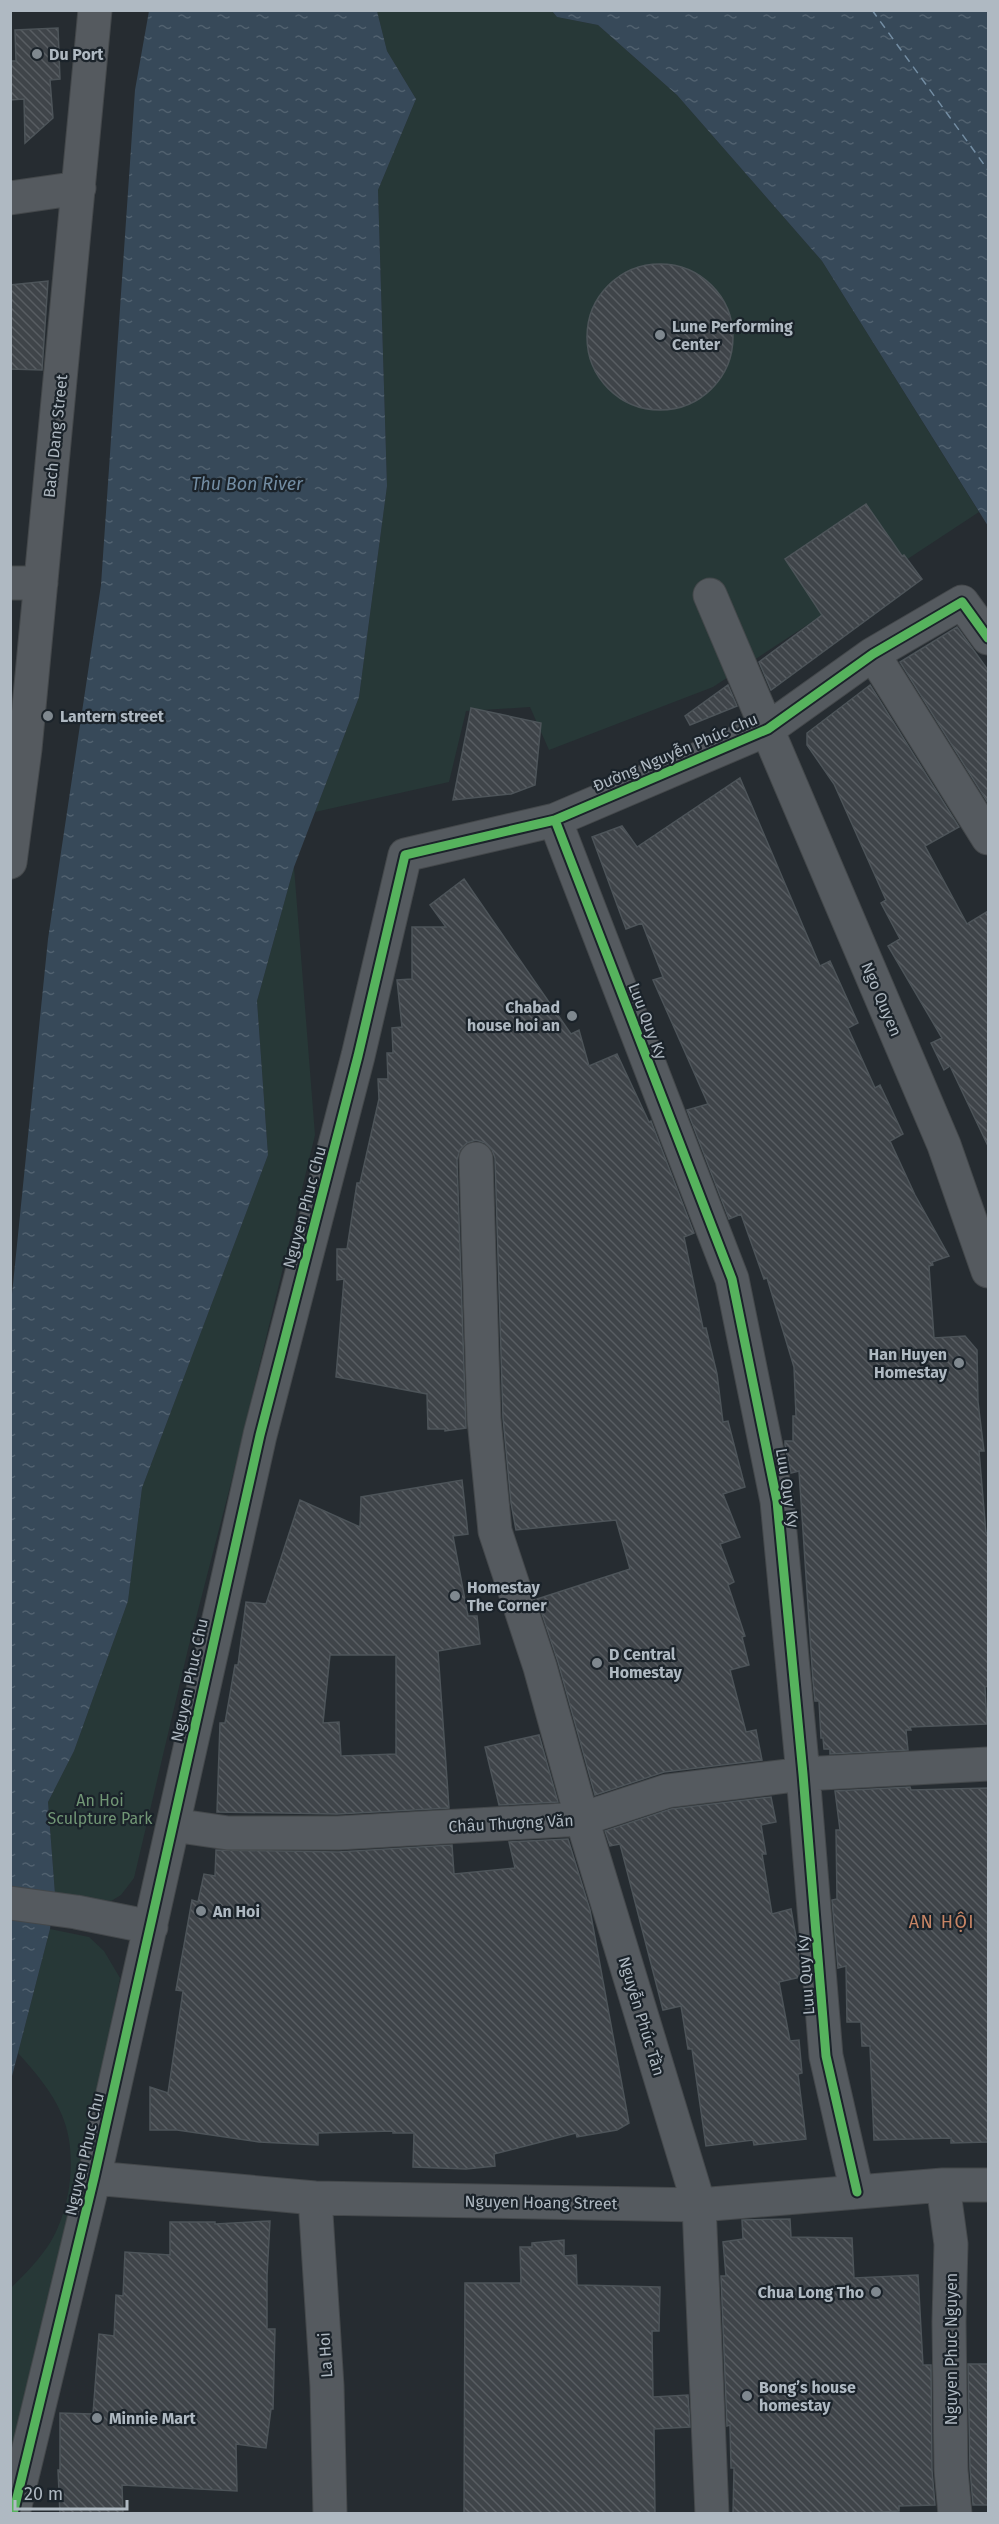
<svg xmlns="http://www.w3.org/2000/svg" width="999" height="2524" font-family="'Fira Sans',sans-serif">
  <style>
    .green { fill: #273837 }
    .water { fill: url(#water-ripples) }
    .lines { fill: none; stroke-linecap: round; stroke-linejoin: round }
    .ferry { stroke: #738da3; stroke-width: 1.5; stroke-dasharray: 8 6; stroke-linecap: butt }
    .building { fill: url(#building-back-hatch); stroke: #4d5459; stroke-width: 1.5; fill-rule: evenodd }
    .minor-casing { stroke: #44484b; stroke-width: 35 }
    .minor { stroke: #555a5f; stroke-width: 33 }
    .cycleway-casing { stroke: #1b232a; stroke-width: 13 }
    .cycleway { stroke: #56b35d; stroke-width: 9 }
    .poi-dot { fill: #7f888f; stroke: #1b232a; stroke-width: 2 }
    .labels { text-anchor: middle; stroke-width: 4.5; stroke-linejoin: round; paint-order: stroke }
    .poi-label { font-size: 16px; font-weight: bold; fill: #afb9c2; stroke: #1b232a; text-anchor: start }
    .street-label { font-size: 16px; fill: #afb9c2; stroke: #1b232a }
    .park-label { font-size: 16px; fill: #719675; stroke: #1b232a }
    .water-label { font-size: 18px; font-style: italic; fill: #738da3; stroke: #1b232a }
    .neighbourhood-label { font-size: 18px; letter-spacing: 1.5px; fill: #c78565; stroke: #1b232a }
  </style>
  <defs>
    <pattern id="water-ripples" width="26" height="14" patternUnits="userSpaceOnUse" patternTransform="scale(1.5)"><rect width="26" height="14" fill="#374959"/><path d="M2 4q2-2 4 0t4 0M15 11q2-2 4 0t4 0" fill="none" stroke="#51616f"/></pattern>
    <pattern id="building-back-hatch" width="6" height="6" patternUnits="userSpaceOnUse" patternTransform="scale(1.5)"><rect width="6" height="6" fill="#3f4449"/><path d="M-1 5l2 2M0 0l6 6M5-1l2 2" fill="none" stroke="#585d62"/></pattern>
  </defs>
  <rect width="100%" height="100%" fill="#262c31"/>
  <path class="green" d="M377,11H552L557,17L598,25L677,95L822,261L979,512L713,687L549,750L530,707L466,711L449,782L315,812L359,697L387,486L378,190L416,99L387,51Z
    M294,867L315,1135L232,1479L188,1649L134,1878L121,1895L111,1901L55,1894L48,1802L74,1751L128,1601L142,1488L268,1155L257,1001Z
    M50,1929L89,1937L104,1951L120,1978L103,2066L11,2466V2288C24,2275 37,2262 48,2246C71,2211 79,2152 61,2113C51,2090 34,2071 18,2053Z"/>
  <path class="water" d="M149,11H377L387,51L416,99L378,190L387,486L359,697L294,867L257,1001L268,1155L142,1488L128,1601L74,1751L48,1802L55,1894L50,1929L11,2080V1304L48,939L101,585L135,90Z
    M552,11H988V526L822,261L677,95L598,25L557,17Z"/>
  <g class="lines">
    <path class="ferry" d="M872,10L988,170"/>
  </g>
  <path class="building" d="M58,28L60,79L50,80L53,118L25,143L24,99L10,100L11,61H16L15,30Z
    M587 337a73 73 0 1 1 146 0a73 73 0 1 1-146 0Z
    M48,281L42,370L10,369V285Z
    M866,504L902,556L904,555L922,579L771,690L759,662L822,615L785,559Z
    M957,627L988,670V803L900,662Z
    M728,685L737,706L690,725L685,716Z
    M870,685L959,827L925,846L967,924L988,911V1146L950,1066L944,1070L931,1043L942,1038L888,946L900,939L881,903L886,900L834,784L807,745V733Z
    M471,708L541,723L535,785L511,794L453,800Z
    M740,778L820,966L830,961L858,1023L848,1028L875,1088L880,1085L903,1134L890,1141L915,1195L949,1256L932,1262L933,1265L929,1266L934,1338L965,1336L977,1350L978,1402L984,1451H979L986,1533H988V1686L985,1687L987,1724L910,1727L911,1730H906L908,1750L830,1754V1749H824L823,1738H821L819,1701H815L813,1681L799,1471L791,1473L785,1445V1441H793V1416H796L794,1367L767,1278L764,1279L741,1214L729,1219L687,1110L708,1104L653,980L663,977L642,923L626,929L592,837L622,826L637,847Z
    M464,879L571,1034L579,1030L589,1066L617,1054L649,1122L651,1121L694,1233L684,1237L703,1328H706L717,1374L723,1422L728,1421L745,1487L723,1494L740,1537L720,1544L734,1582L728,1585L745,1636L742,1637L749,1665L730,1670L746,1732L756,1730L762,1760L664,1772L595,1795L558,1662L537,1599L630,1569L616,1520L516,1530L511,1503L503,1418L495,1158L492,1150L485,1143L476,1140L467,1143L460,1150L457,1160L466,1428L445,1431V1429H428L427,1394L336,1377L344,1279L337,1280V1249H347L357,1183H360L379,1099L378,1079H388L387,1053H393L392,1028L402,1027L397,980L412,979V927H446L430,905Z
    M462,1480L468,1534L453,1536L468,1616H477L480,1644L438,1651L449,1808L337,1814L217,1812L220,1723H225L235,1665H238L246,1602L266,1604L300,1500L360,1527L361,1497ZM330,1655H396V1754L341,1756L339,1722L323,1723Z
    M539,1735L558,1802L499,1805L485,1747Z
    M910,1787L911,1790L988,1788V2142L951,2143V2138L874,2140L870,2046H862L861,2022H847L846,1966L838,1968L832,1900L837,1899L836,1830H840L835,1791Z
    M771,1797L776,1822L761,1825L766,1854H762L772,1914L791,1909L798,1948L801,1977L779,1982L790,2041L799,2040L802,2073L798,2074L806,2139L754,2145L753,2140L706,2146L692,2049H688L681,2006L663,2010L620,1844L610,1846L605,1831L671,1809Z
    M568,1839L590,1910L629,2123L617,2130L577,2137L576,2133L494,2154L495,2166L466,2169L413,2167L414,2133H393V2131L318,2133V2145L259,2142L177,2130H150V2087L168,2093L183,1991L176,1990L192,1900L198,1902L204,1874L215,1876L216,1850L338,1852L452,1845L454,1874L515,1868L509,1842Z
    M790,2219L791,2237L852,2238L854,2278L918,2275L923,2365H931L932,2470L935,2505L899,2506V2511L848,2514H733L734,2468H731L730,2425L727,2426L721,2276H726L723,2242L743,2239L742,2220Z
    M270,2221L267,2276V2329H275L273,2409H271L266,2448L236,2444L237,2491L122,2485L123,2514H60L58,2470H60V2413L93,2414L99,2334L114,2336L116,2295L123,2296L125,2252L170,2255V2222H215V2224Z
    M564,2240V2256L576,2255L577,2285L660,2287L659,2331H652L653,2397L688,2395L690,2427L654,2429L655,2514H464L465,2283H521L520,2247H532V2243Z
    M968,2364H988V2505H973L970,2469Z"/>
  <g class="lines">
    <defs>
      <path id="minor" d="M10,198L79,188
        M10,583H41
        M710,595L944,1145L988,1271
        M873,654L988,838
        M555,820L732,1279L777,1501L803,1774L826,2056L857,2192
        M10,862L25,749L95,10
        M476,1159L484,1419L495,1531L540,1667L582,1819L699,2205L712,2514
        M173,1825L228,1833H338L582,1819L667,1791L803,1774L988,1764
        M10,1903L76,1912L151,1927
        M94,2178L315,2198L699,2205L943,2185H988
        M943,2185L951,2244L949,2322L951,2470L955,2514
        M315,2198L327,2386L330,2514
        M13,2514L94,2178L260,1435L358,1056L405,855L555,820L768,729L873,654L962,602L988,638"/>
    </defs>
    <use href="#minor" class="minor-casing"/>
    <use href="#minor" class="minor"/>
    <defs>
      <path id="cycleway" d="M555,820L732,1279L777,1501L803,1774L826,2056L857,2192
        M13,2514L94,2178L260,1435L358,1056L405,855L555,820L768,729L873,654L962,602L988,638"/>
    </defs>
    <use href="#cycleway" class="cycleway-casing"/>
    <use href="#cycleway" class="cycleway"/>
  </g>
  <g class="poi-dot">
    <circle cx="37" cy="54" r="6"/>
    <circle cx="660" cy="335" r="6"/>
    <circle cx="48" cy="716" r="6"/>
    <circle cx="572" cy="1016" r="6"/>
    <circle cx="959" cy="1363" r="6"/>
    <circle cx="455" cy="1596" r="6"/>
    <circle cx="597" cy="1663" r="6"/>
    <circle cx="201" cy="1911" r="6"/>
    <circle cx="876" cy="2292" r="6"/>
    <circle cx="747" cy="2396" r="6"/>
    <circle cx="97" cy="2418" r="6"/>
  </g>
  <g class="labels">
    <g class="poi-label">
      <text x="49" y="60">Du Port</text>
      <text x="672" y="332">Lune Performing<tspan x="672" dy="18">Center</tspan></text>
      <text x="60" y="722">Lantern street</text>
      <text x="560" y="1013" text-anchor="end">Chabad<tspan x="560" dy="18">house hoi an</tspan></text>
      <text x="947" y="1360" text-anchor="end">Han Huyen<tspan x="947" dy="18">Homestay</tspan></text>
      <text x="467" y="1593">Homestay<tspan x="467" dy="18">The Corner</tspan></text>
      <text x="609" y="1660">D Central<tspan x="609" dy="18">Homestay</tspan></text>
      <text x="213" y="1917">An Hoi</text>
      <text x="864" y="2298" text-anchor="end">Chua Long Tho</text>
      <text x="759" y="2393">Bong’s house<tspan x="759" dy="18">homestay</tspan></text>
      <text x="109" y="2424">Minnie Mart</text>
    </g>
    <g class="street-label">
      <text transform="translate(55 436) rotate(-84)" y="6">Bach Dang Street</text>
      <text transform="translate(675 752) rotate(-23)" y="6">Đường Nguyễn Phúc Chu</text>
      <text transform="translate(882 999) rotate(67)" y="6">Ngo Quyen</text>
      <text transform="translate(648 1021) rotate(69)" y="6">Luu Quy Ky</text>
      <text transform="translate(304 1207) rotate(-75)" y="6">Nguyen Phuc Chu</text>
      <text transform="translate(788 1488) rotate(81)" y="6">Luu Quy Ky</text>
      <text transform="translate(189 1680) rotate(-78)" y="6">Nguyen Phuc Chu</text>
      <text transform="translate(511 1823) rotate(-3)" y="6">Châu Thượng Văn</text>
      <text transform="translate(805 1975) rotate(-95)" y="6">Luu Quy Ky</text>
      <text transform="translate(642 2016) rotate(73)" y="6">Nguyễn Phúc Tần</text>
      <text transform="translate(84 2154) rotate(-77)" y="6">Nguyen Phuc Chu</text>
      <text transform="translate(541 2202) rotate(1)" y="6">Nguyen Hoang Street</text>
      <text transform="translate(951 2349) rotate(-90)" y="6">Nguyen Phuc Nguyen</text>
      <text transform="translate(325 2355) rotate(-94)" y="6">La Hoi</text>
    </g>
    <g class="park-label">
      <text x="100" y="1806">An Hoi<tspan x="100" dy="18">Sculpture Park</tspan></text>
    </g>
    <g class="water-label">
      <text x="247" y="490">Thu Bon River</text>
    </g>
    <g class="neighbourhood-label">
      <text x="942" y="1928">AN HỘI</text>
    </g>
  </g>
  <rect width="999" height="2524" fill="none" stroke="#afb9c2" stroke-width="24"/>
  <path d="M15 2500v9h112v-9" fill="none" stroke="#afb9c2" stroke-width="3"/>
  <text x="24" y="2500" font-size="18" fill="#afb9c2" stroke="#1b232a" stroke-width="4.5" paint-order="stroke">20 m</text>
</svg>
